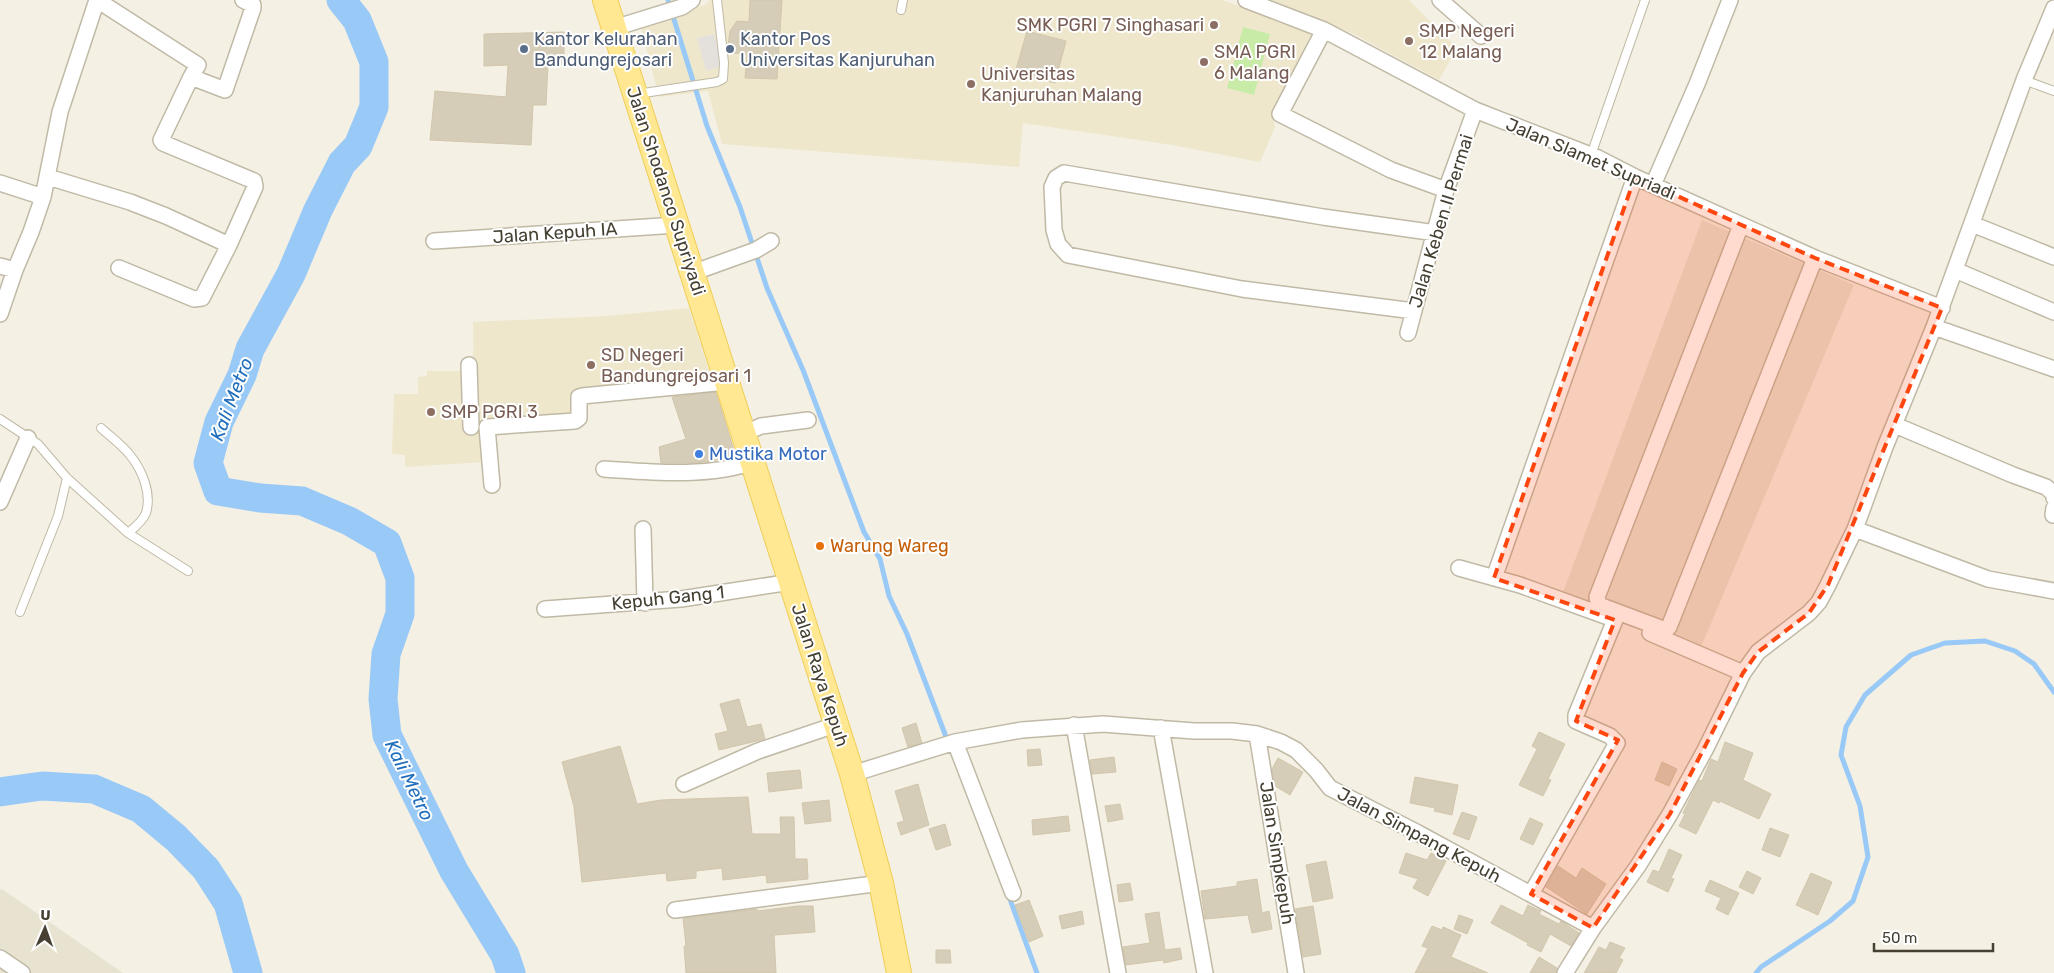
<svg xmlns="http://www.w3.org/2000/svg" width="2054" height="973" font-family="Rubik,sans-serif">
  <style>
    .residential { fill: #e8e3d1 }
    .education { fill: #eee7cc }
    .green { fill: #c8eca8 }
    .parking { fill: #e4e1dd }
    .lines { fill: none; stroke-linecap: round; stroke-linejoin: round }
    .stream { stroke: #99c9f7; stroke-width: 5 }
    .river { stroke: #99c9f7; stroke-width: 29 }
    .building { fill: #d6cdb8; stroke: #d2c6ab }
    .service-casing { stroke: #c0b9a5; stroke-width: 10 }
    .minor-casing { stroke: #c0b9a5; stroke-width: 18 }
    .primary-casing { stroke: #efcd56; stroke-width: 26 }
    .service { stroke: #fff; stroke-width: 8 }
    .minor { stroke: #fff; stroke-width: 15 }
    .primary { stroke: #ffe891; stroke-width: 24 }
    .marked { fill: #ff460f; fill-opacity: 0.2; stroke: #ff460f; stroke-width: 4; stroke-dasharray: 10 6; stroke-linejoin: round }
    .education-dot { fill: #8d6e63; stroke: #fff; stroke-width: 2 }
    .service-dot { fill: #5c6f8a; stroke: #fff; stroke-width: 2 }
    .shop-dot { fill: #3f7fe0; stroke: #fff; stroke-width: 2 }
    .food-dot { fill: #e8710a; stroke: #fff; stroke-width: 2 }
    .labels { text-anchor: middle; stroke-width: 4; stroke-linejoin: round; paint-order: stroke }
    .education-label { font-size: 18px; fill: #785e54; stroke: #fff; text-anchor: start }
    .service-label { font-size: 18px; fill: #4e5e75; stroke: #fff; text-anchor: start }
    .street-label { font-size: 18px; fill: #464033; stroke: #fff }
    .shop-label { font-size: 18px; fill: #366cbe; stroke: #fff; text-anchor: start }
    .food-label { font-size: 18px; fill: #c56008; stroke: #fff; text-anchor: start }
    .water-label { font-size: 19px; font-style: italic; fill: #226fbc; stroke: #fff }
  </style>
  <rect width="100%" height="100%" fill="#f4f0e4"/>
  <path class="residential" d="M1702,220L1854,285L1701,647L1562,595Z
    M2,889L123,973H0V890Z"/>
  <path class="education" d="M710,0H1222L1312,32L1272,114L1275,127L1260,162L1172,145L1023,123L1019,167L722,144L708,91L659,97L640,24L705,5Z
    M1270,0H1409L1457,48L1439,80L1354,34Z
    M689,308L712,380L573,391L575,417L474,423L473,322L607,316Z
    M427,371H467L469,430H483L485,462L405,467V455L392,454L394,394H418V377L427,376Z"/>
  <path class="green" d="M1243,27L1270,34L1254,95L1227,88Z"/>
  <path class="parking" d="M714,34L723,66L706,71L697,38Z"/>
  <g class="lines">
    <path class="stream" d="M668,0L707,126L740,207L767,288L803,370L864,532L880,559L889,596L907,634L948,742
      M1008,894L1037,973
      M1756,973L1761,967L1830,921L1853,901L1868,857L1860,806L1841,755L1846,727L1865,695L1911,655L1945,643L1985,641L2015,651L2034,664L2054,692"/>
    <path class="river" d="M341,0L357,20L374,62V107L358,146L342,163L318,210L291,274L250,349L242,375L219,422L208,463L218,491L260,498L302,501L349,521L387,543L400,578V614L386,654L383,699L387,735L454,871L505,955L511,973
      M0,792L42,786L94,789L141,809L176,838L206,869L228,903L248,973"/>
  </g>
  <path class="building" d="M750,0H782L777,79L745,78L747,54L733,53L728,45L730,31L737,21L749,22Z
    M1027,31L1066,41L1055,83L1015,73Z
    M564,32V64H548L546,105H533L531,145L430,140L435,91L506,97L508,65L484,66V34Z
    M716,392L736,457L697,463H661L659,447L686,439L672,397Z
    M739,699L747,727L761,724L765,739L719,750L715,734L728,731L720,704Z
    M916,723L922,743L908,747L902,728Z
    M1539,732L1565,744L1548,779L1551,780L1543,796L1519,785L1537,749L1532,746Z
    M1725,742L1753,753L1743,780L1771,794L1759,819L1720,801L1719,803L1713,800L1696,834L1679,826L1685,814L1683,813L1699,780L1702,781L1711,759L1718,762Z
    M620,746L637,804L661,800L748,797L752,834H781L780,817H794L795,859H807L808,879L767,883L766,875L723,880L722,868L696,871V878L667,881L666,873L582,882L574,807L562,762Z
    M1040,749L1042,765L1028,766L1027,750Z
    M1114,757L1116,772L1092,774L1090,760Z
    M1278,758L1303,772L1290,795L1275,786L1272,769Z
    M1662,762L1677,769L1669,786L1655,780Z
    M800,770L802,788L769,792L767,773Z
    M1415,777L1458,785L1452,815L1434,811L1435,808L1410,803Z
    M918,784L929,825L901,835L897,823L904,821L895,791Z
    M829,800L831,821L805,824L802,803Z
    M1120,804L1123,819L1108,822L1105,806Z
    M1462,812L1477,817L1469,840L1453,834Z
    M1068,816L1070,831L1033,835L1032,820Z
    M1530,818L1543,824L1533,845L1520,839Z
    M945,824L951,845L936,850L929,829Z
    M1770,828L1789,835L1780,857L1762,850Z
    M1669,849L1682,855L1671,878L1674,879L1668,892L1647,882L1653,870L1659,872Z
    M1406,853L1427,860L1431,853L1446,861L1428,896L1413,888L1418,879L1399,873Z
    M1326,861L1333,898L1313,902L1306,865Z
    M1558,866L1576,878L1582,868L1606,884L1587,914L1546,887Z
    M1747,871L1761,878L1753,894L1739,887Z
    M1811,873L1832,882L1818,915L1796,905Z
    M1257,879L1262,913L1269,911L1272,929L1252,933L1248,915L1205,919L1201,891L1237,886V882Z
    M1710,880L1739,893L1728,915L1716,909L1721,898L1705,891Z
    M1130,883L1133,900L1119,902L1117,885Z
    M1029,900L1043,936L1029,942L1015,905Z
    M1501,905L1523,916L1528,905L1541,911L1539,914L1559,924L1561,921L1579,933L1571,946L1550,934L1541,952L1527,945L1528,943L1491,923Z
    M798,906H813L815,932L774,935L776,973H686L684,946H686L683,918L757,909V911Z
    M1313,906L1321,954L1303,957L1295,909Z
    M1082,911L1084,924L1062,929L1059,916Z
    M1159,912L1165,950L1180,948L1182,959L1164,963L1163,960L1126,965L1123,947L1150,943L1145,914Z
    M1459,915L1473,920L1467,934L1454,929Z
    M1432,926L1442,930L1443,927L1461,935L1451,957L1488,973H1415L1428,948L1422,946Z
    M1610,942L1625,948L1619,958L1623,960L1616,973H1584L1599,947L1606,950Z
    M936,950H950L951,963H936Z
    M1539,957L1557,968L1556,973H1530Z"/>
  <g class="lines">
    <defs>
      <path id="service" d="M901,10L903,0
        M2024,80L2054,91
        M637,94L717,82L723,79L724,63L717,0
        M1591,155L1645,0
        M0,419L38,444L67,478L128,533C134,528 143,521 146,513C152,493 142,470 130,455C122,445 111,437 101,428
        M128,533L188,571
        M20,612L58,516L67,478"/>
      <path id="minor" d="M97,0L198,65L191,77L225,90L253,8V5L243,0
        M1246,0L1324,30L1475,110L1598,158L1635,177L1815,258L1942,308
        M1440,0L1481,36
        M614,28L682,7L692,0
        M1324,30L1280,114L1391,170L1446,190
        M48,177L130,202L166,216L229,245L255,187L254,181L163,143L161,140L191,77
        M0,183L43,197
        M1653,185L1697,84L1730,0
        M1972,224L2054,257
        M1741,225L1597,597L1599,605L1663,629H1667L1669,627L1815,258
        M434,241L677,225
        M0,266L15,270L31,232L43,197L60,112L97,0
        M119,268L194,299L202,298L229,245
        M1955,270L2054,312
        M692,273L756,250L771,241
        M1414,311L1242,289L1068,255L1058,244L1054,230L1052,187L1056,178L1064,173L1323,217L1436,233
        M0,314L15,270
        M1934,327L2054,369
        M1408,333L1446,190L1475,110
        M469,365L471,427
        M1895,425L2013,475L2046,487L2053,493L2054,498
        M743,434L761,426L808,420
        M604,469C651,472 707,478 753,462
        M492,485L487,427L575,421L579,418V397L582,396L727,382
        M0,502L28,438
        M2053,515L2054,508
        M643,529L645,603
        M1855,529L1988,579L2054,591
        M1459,568L1520,585L1608,617
        M1494,578L1635,177
        M545,609L681,599L791,582
        M1650,633L1743,673
        M1074,725L1118,973
        M1161,728L1205,973
        M1257,734L1296,973
        M955,742L1013,893
        M852,774L955,742L1022,730L1103,724L1194,731H1232L1257,734L1281,742L1296,750L1316,770L1330,788L1418,833L1593,928
        M684,784L758,751L835,725
        M1531,894L1617,743L1610,736L1576,721V715L1615,620
        M675,910L881,883
        M0,958L22,973
        M1565,973L1593,928L1638,866L1670,814L1705,750L1743,673L1758,652L1809,613L1819,602L1828,585L1855,529L1885,447L1934,327L2024,80L2054,8"/>
      <path id="primary" d="M605,0L852,774L881,883L899,973"/>
    </defs>
    <use href="#service" class="service-casing"/>
    <use href="#minor" class="minor-casing"/>
    <use href="#primary" class="primary-casing"/>
    <use href="#service" class="service"/>
    <use href="#minor" class="minor"/>
    <use href="#primary" class="primary"/>
  </g>
  <path class="marked" d="M1635,177L1815,258L1942,308L1828,585L1809,613L1758,652L1743,673L1670,814L1593,928L1531,894L1618,740L1576,721L1615,620L1494,578Z"/>
  <g class="education-dot">
    <circle cx="1214" cy="25" r="5"/>
    <circle cx="1409" cy="41" r="5"/>
    <circle cx="1204" cy="62" r="5"/>
    <circle cx="971" cy="84" r="5"/>
    <circle cx="591" cy="365" r="5"/>
    <circle cx="431" cy="412" r="5"/>
  </g>
  <g class="service-dot">
    <circle cx="524" cy="49" r="5"/>
    <circle cx="730" cy="49" r="5"/>
  </g>
  <circle class="shop-dot" cx="699" cy="454" r="5"/>
  <circle class="food-dot" cx="820" cy="546" r="5"/>
  <g class="labels">
    <g class="education-label">
      <text x="1204" y="31" text-anchor="end">SMK PGRI 7 Singhasari</text>
      <text x="1419" y="37">SMP Negeri<tspan x="1419" dy="21">12 Malang</tspan></text>
      <text x="1214" y="58">SMA PGRI<tspan x="1214" dy="21">6 Malang</tspan></text>
      <text x="981" y="80">Universitas<tspan x="981" dy="21">Kanjuruhan Malang</tspan></text>
      <text x="601" y="361">SD Negeri<tspan x="601" dy="21">Bandungrejosari 1</tspan></text>
      <text x="441" y="418">SMP PGRI 3</text>
    </g>
    <g class="service-label">
      <text x="534" y="45">Kantor Kelurahan<tspan x="534" dy="21">Bandungrejosari</tspan></text>
      <text x="740" y="45">Kantor Pos<tspan x="740" dy="21">Universitas Kanjuruhan</tspan></text>
    </g>
    <g class="street-label">
      <text transform="translate(1591 159) rotate(23)" y="6">Jalan Slamet Supriadi</text>
      <text transform="translate(666 191) rotate(72)" y="6">Jalan Shodanco Supriyadi</text>
      <text transform="translate(1441 221) rotate(-73)" y="6">Jalan Keben II Permai</text>
      <text transform="translate(555 233) rotate(-4)" y="6">Jalan Kepuh IA</text>
      <text transform="translate(668 598) rotate(-6)" y="6">Kepuh Gang 1</text>
      <text transform="translate(820 675) rotate(72)" y="6">Jalan Raya Kepuh</text>
      <text transform="translate(1419 835) rotate(28)" y="6">Jalan Simpang Kepuh</text>
      <text transform="translate(1277 853) rotate(81)" y="6">Jalan Simpkepuh</text>
    </g>
    <g class="shop-label">
      <text x="709" y="460">Mustika Motor</text>
    </g>
    <g class="food-label">
      <text x="830" y="552">Warung Wareg</text>
    </g>
    <g class="water-label">
      <text transform="translate(231 399) rotate(-69)" y="7">Kali Metro</text>
      <text transform="translate(410 780) rotate(64)" y="7">Kali Metro</text>
    </g>
  </g>
  <g transform="translate(45 928) rotate(2)" stroke="#ffffff" stroke-width="4" paint-order="stroke">
  <path d="M0-4L9 19L0 12L-9 19Z" fill="#464033"/>
  <text y="-8" font-size="14" font-weight="bold" text-anchor="middle" fill="#464033">U</text>
  </g>
  <path d="M1874 943v8h119v-8" fill="none" stroke="#464033" stroke-width="2.5"/>
  <text x="1882" y="943" font-size="15" fill="#464033" stroke="#ffffff" stroke-width="4" paint-order="stroke">50 m</text>
</svg>
